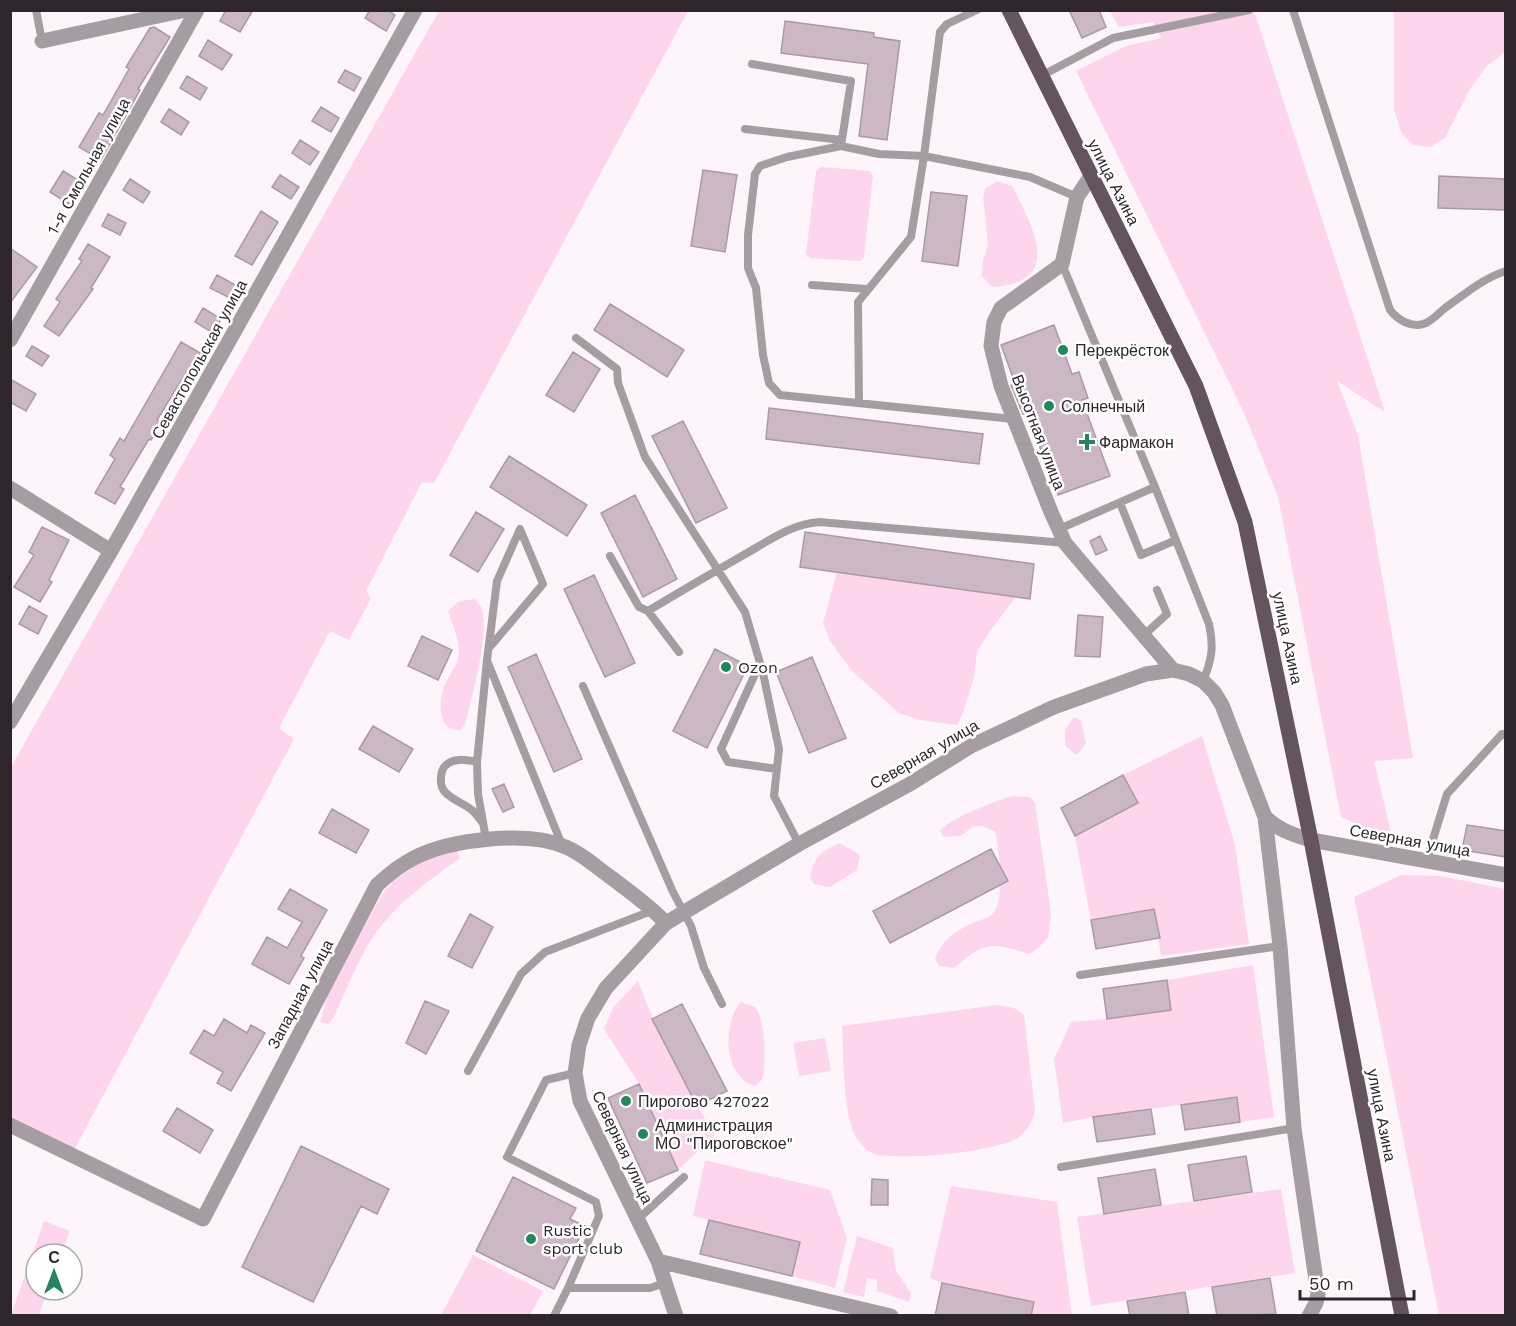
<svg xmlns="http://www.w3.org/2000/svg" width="1516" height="1326" font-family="'Work Sans',sans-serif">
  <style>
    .green { fill: #fdd6ee }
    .building { fill: #ccb8c4; stroke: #ac99a5; stroke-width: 1.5 }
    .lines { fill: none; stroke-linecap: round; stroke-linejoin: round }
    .service { stroke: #a69da2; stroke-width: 8 }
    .minor { stroke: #a69da2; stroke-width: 15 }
    .primary { stroke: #63545d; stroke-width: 15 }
    .poi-dot { fill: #24845c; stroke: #fff; stroke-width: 2 }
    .labels { text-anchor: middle; stroke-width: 5; stroke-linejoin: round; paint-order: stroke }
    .street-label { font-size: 16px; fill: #2e262b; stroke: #fff }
    .poi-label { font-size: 16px; fill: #2e262b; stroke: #fff; text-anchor: start }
  </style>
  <rect width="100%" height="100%" fill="#fdf5f9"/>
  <path class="green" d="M439,11H688L434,483L422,482L366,591L371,598L349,640L330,631L279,728L294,739L74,1150L10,1116L11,767Z
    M1110,11H1254L1385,412L1337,381L1358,435L1413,758L1374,761L1393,841L1341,817L1278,497L1244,413L1076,71L1126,46L1161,38L1153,22L1119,27Z
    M1394,11H1505V52L1487,66L1470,89L1445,138L1430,147L1414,145L1402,134L1394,110Z
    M821,167L870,171L873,176L864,257L860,261L810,258L806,254L816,171Z
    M997,181L1012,186C1032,226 1066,282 992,287L982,276L983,260L988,244L983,197L985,189Z
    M837,572L1016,597L990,631L977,652L974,678L963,713L957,725L920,720L899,713L851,670L830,641L823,623Z
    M475,599C477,602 479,604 481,607C491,632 471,698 465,725L460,730C438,732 438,702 444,687C448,677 456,667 458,657C462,644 452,624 448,611L459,601Z
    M1074,717L1081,721L1086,743L1077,755L1065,746V730Z
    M1202,736L1235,845L1249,944L1161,956L1154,909L1091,920L1075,836L1123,775Z
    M1013,796L1030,797L1035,803L1051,913L1048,938L1036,950L1029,954C991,942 985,941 954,968L939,966L935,959C943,939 955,931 975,922C980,920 988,918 992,914C1006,903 999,847 995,831L981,826L973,827L960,836L944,837L940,831C950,818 995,801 1013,796Z
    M840,843L860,855L857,870L830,887L814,884L810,878C814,857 820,851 840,843Z
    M457,851L460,858C424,884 387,910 365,950C353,972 344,995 334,1017L328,1024L320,1022L331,985L383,893L394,881L434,853Z
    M1401,875L1441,876L1505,889V1315H1439L1354,897Z
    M1253,965L1274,1117L1240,1122L1236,1097L1093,1117L1063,1123L1054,1059L1071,1022L1107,1019L1171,1010L1167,980Z
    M638,981C658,1035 685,1087 715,1135L678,1170L639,1084L604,1029L613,1008Z
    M741,1002C745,1004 751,1005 755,1007C765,1015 767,1067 762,1079C761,1081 758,1084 756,1086C724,1080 721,1023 741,1002Z
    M997,1005L1014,1008L1024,1015L1035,1111C1032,1122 1028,1130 1019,1137C999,1152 899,1161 874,1154C869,1152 864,1148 860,1143C842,1123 844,1054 842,1026Z
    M825,1038L831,1071L799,1076L793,1043Z
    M705,1160L830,1190L847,1238L835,1288L792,1276L800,1242L693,1216Z
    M951,1186L1057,1202L1072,1315H1031L1034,1302L942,1283L930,1278Z
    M1281,1189L1295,1273L1091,1306L1077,1217Z
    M44,1221L70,1231L61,1254H36V1290H48L39,1315H11Z
    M857,1236L893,1248L896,1271L911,1293L909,1302L877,1291V1280L867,1278L864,1297L843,1292Z
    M473,1255L543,1291L530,1315H441Z"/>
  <path class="building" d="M226,10H253L240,32L220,21Z
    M370,10H387L395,15L386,31L365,18Z
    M1069,10H1099L1106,27L1082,38Z
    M785,21L874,33V37L900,41L887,140L859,136L868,64L781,53Z
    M154,27L170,37L138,89L140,90L101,160L79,147L99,113L103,115L129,69L126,67L150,28Z
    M208,40L232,55L222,70L199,56Z
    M345,70L361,78L354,91L338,82Z
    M187,76L207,88L200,100L180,88Z
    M321,107L339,118L331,132L312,121Z
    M169,109L189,122L181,135L161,122Z
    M300,140L319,152L310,165L292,153Z
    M703,170L737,175L725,252L691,246Z
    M63,171L86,185L72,206L50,192Z
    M280,175L299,187L291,199L272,187Z
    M1439,176L1506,179V210L1438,208Z
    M130,179L150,192L143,203L123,190Z
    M931,192L967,196L958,266L922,261Z
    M261,211L278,222L252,265L235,256Z
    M108,214L126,223L120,235L102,226Z
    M88,244L110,257L91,288L93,289L59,336L44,326L60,302L56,299L82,261L79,259Z
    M10,248L37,267L10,303Z
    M217,275L239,287L232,299L210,288Z
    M610,304L684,350L667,377L594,330Z
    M203,308L221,319L213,333L195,322Z
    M1054,325L1072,374L1079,372L1088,398L1082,400L1110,476L1058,495L1027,413L1023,414L1011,385L1015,383L1001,345Z
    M181,342L202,354L190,373L187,371L157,420L161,423L151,440L149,439L120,487L124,489L115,504L95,493L115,459L110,455L120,438L124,441Z
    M32,346L49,356L42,366L26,356Z
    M573,352L600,369L574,412L546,395Z
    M10,379L36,394L26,411L10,402Z
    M769,408L983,434L979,464L766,439Z
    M683,421L727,508L696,523L652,436Z
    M509,456L587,505L567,536L490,487Z
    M635,495L677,579L643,597L601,513Z
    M476,512L504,529L478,572L450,555Z
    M42,527L69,540L49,580L52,582L40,602L14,587L34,555L29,552Z
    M805,532L1034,564L1030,599L800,567Z
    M1100,536L1107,550L1096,555L1090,541Z
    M594,575L635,663L605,677L564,589Z
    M29,606L47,616L38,634L19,624Z
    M1078,615L1103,617L1100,657L1075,656Z
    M422,636L452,650L438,680L408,666Z
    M715,649L748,666L707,748L673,731Z
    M536,654L582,759L554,772L508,667Z
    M812,657L846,738L809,753L776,672Z
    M373,726L413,749L399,772L359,749Z
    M1123,775L1138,803L1075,836L1061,808Z
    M504,784L514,807L503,812L492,789Z
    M332,809L369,830L356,853L319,833Z
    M1467,825L1506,831V857L1462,850Z
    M991,849L1008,881L890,943L873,911Z
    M290,889L327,910L301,956L304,958L289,984L252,964L267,937L287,948L302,922L278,909Z
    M1154,909L1160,938L1096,949L1091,920Z
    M470,914L493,927L472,968L448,956Z
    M1167,980L1171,1010L1107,1019L1103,989Z
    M425,1001L449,1011L426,1054L406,1043Z
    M682,1004L727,1091L697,1106L652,1019Z
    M224,1019L247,1033L251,1025L265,1033L231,1091L217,1083L223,1072L190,1053L204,1030L214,1036Z
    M639,1084L678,1170L647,1183L608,1098Z
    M1237,1097L1240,1122L1185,1130L1181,1105Z
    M177,1108L213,1130L200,1153L163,1131Z
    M1151,1109L1155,1134L1097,1142L1093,1117Z
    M301,1146L389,1189L377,1214L361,1206L313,1302L242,1267Z
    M1246,1156L1252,1192L1194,1201L1188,1165Z
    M1155,1169L1161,1205L1104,1214L1098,1178Z
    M513,1177L576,1208L570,1219L585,1226L554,1289L476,1251Z
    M872,1179L888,1180V1205H871Z
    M709,1220L800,1242L792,1276L700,1254Z
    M1270,1278L1276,1314L1217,1316L1212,1287Z
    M942,1283L1034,1302L1031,1316H935Z
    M1185,1292L1189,1316H1130L1127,1301Z"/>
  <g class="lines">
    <path class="service" d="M36,10L42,41
      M1293,10L1390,310C1398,320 1412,329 1426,323C1433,320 1439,313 1445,308C1464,295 1483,278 1506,271
      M752,64L851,81L841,146L879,154L924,156L1030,177L1077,197
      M1041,76L1113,38L1249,10
      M745,129L842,140
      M841,146L787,157L760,166L755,174L748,235V268L756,288L763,355L769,383L780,395L1013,419
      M1062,264L1155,487L1209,624C1214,646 1212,660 1203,681
      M812,285L867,289
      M576,338L617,369L618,383L645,457L745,612L763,673L779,749L774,796L799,844
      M859,403L858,302L911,237L924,156L940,32L947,24L977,10
      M1120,503L1141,555L1176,540
      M1059,529L1155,487
      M610,556L639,607L648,611C681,591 714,572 747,553C770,540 792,524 819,522L1065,543
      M648,611L679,652
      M1144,635L1167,614L1157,590
      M488,663L562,845
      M760,663L721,749L728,762L777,769
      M583,686L673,892L691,926L704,968L722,1004
      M477,762C467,760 453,757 445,766C442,769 441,775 441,779C439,797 462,801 473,811C476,814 479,818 482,822
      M486,839L478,794L477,762L487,660L497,581L520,529L543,584L489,648
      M1426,862L1447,794L1502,734L1506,735
      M1080,975L1280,946
      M468,1071L521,974L545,952L654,910
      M575,1073L546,1080L507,1157L596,1202L599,1216L568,1288H650L665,1283
      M1061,1167L1294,1128
      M637,1220L684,1177
      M554,1316L568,1288"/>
    <path class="minor" d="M42,41L186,10
      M1091,176L1077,197L1062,264L1001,308L994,322L991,346L1001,386L1051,512L1065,543L1173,670
      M10,340L197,10
      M10,488L111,551
      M10,722L111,551L415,10
      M1265,817L1280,946L1294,1128L1318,1294L1316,1303L1309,1316
      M10,1125L203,1219L377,885C389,874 400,865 414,858C450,839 526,831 563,846C580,852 595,866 609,876C629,891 649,905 666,923
      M658,1261L891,1316
      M676,1316L658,1261L580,1101L575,1073L579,1045L588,1018L606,988L666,923L799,844L910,784L971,746L1054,707L1146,674L1173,670L1189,674L1203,681L1214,692L1222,705L1265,817C1279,830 1293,835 1311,840L1506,875"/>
    <path class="primary" d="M1009,10L1196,386L1245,522L1311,840L1402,1316"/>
  </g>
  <g class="poi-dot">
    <circle cx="1063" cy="350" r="6"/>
    <circle cx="1049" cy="406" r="6"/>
    <path d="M1084 433h6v6h6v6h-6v6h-6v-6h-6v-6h6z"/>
    <circle cx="726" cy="667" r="6"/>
    <circle cx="626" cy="1101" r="6"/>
    <circle cx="643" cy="1134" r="6"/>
    <circle cx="531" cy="1239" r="6"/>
  </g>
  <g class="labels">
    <g class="street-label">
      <text transform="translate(88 166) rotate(-61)" y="6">1-я Смольная улица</text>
      <text transform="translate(1114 182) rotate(63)" y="6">улица Азина</text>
      <text transform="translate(199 359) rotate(-61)" y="6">Севастопольская улица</text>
      <text transform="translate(1039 432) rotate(69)" y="6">Высотная улица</text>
      <text transform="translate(1288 638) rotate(78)" y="6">улица Азина</text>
      <text transform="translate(924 754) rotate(-30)" y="6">Северная улица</text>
      <text transform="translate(1410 840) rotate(10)" y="6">Северная улица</text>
      <text transform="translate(300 994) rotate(-62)" y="6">Западная улица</text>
      <text transform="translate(1382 1115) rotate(79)" y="6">улица Азина</text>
      <text transform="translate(623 1147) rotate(65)" y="6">Северная улица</text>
    </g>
    <g class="poi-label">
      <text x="1075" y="356">Перекрёсток</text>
      <text x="1061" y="412">Солнечный</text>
      <text x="1099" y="448">Фармакон</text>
      <text x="738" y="673">Ozon</text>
      <text x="638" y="1107">Пирогово 427022</text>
      <text x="655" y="1131">Администрация<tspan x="655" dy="18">МО "Пироговское"</tspan></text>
      <text x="543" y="1236">Rustic<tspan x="543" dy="18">sport club</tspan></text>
    </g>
  </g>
  <rect width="1516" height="1326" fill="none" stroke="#2e262b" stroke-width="24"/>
  <g transform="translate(54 1272)"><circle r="28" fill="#ffffff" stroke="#aba8aa" stroke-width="1.5"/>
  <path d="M0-4.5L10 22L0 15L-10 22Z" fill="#24845c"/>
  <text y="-9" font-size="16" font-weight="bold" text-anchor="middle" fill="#2e262b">С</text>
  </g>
  <path d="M1300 1290v9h114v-9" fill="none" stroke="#2e262b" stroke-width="3"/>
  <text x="1309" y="1290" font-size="18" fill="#2e262b" stroke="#ffffff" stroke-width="4.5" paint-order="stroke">50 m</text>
</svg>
